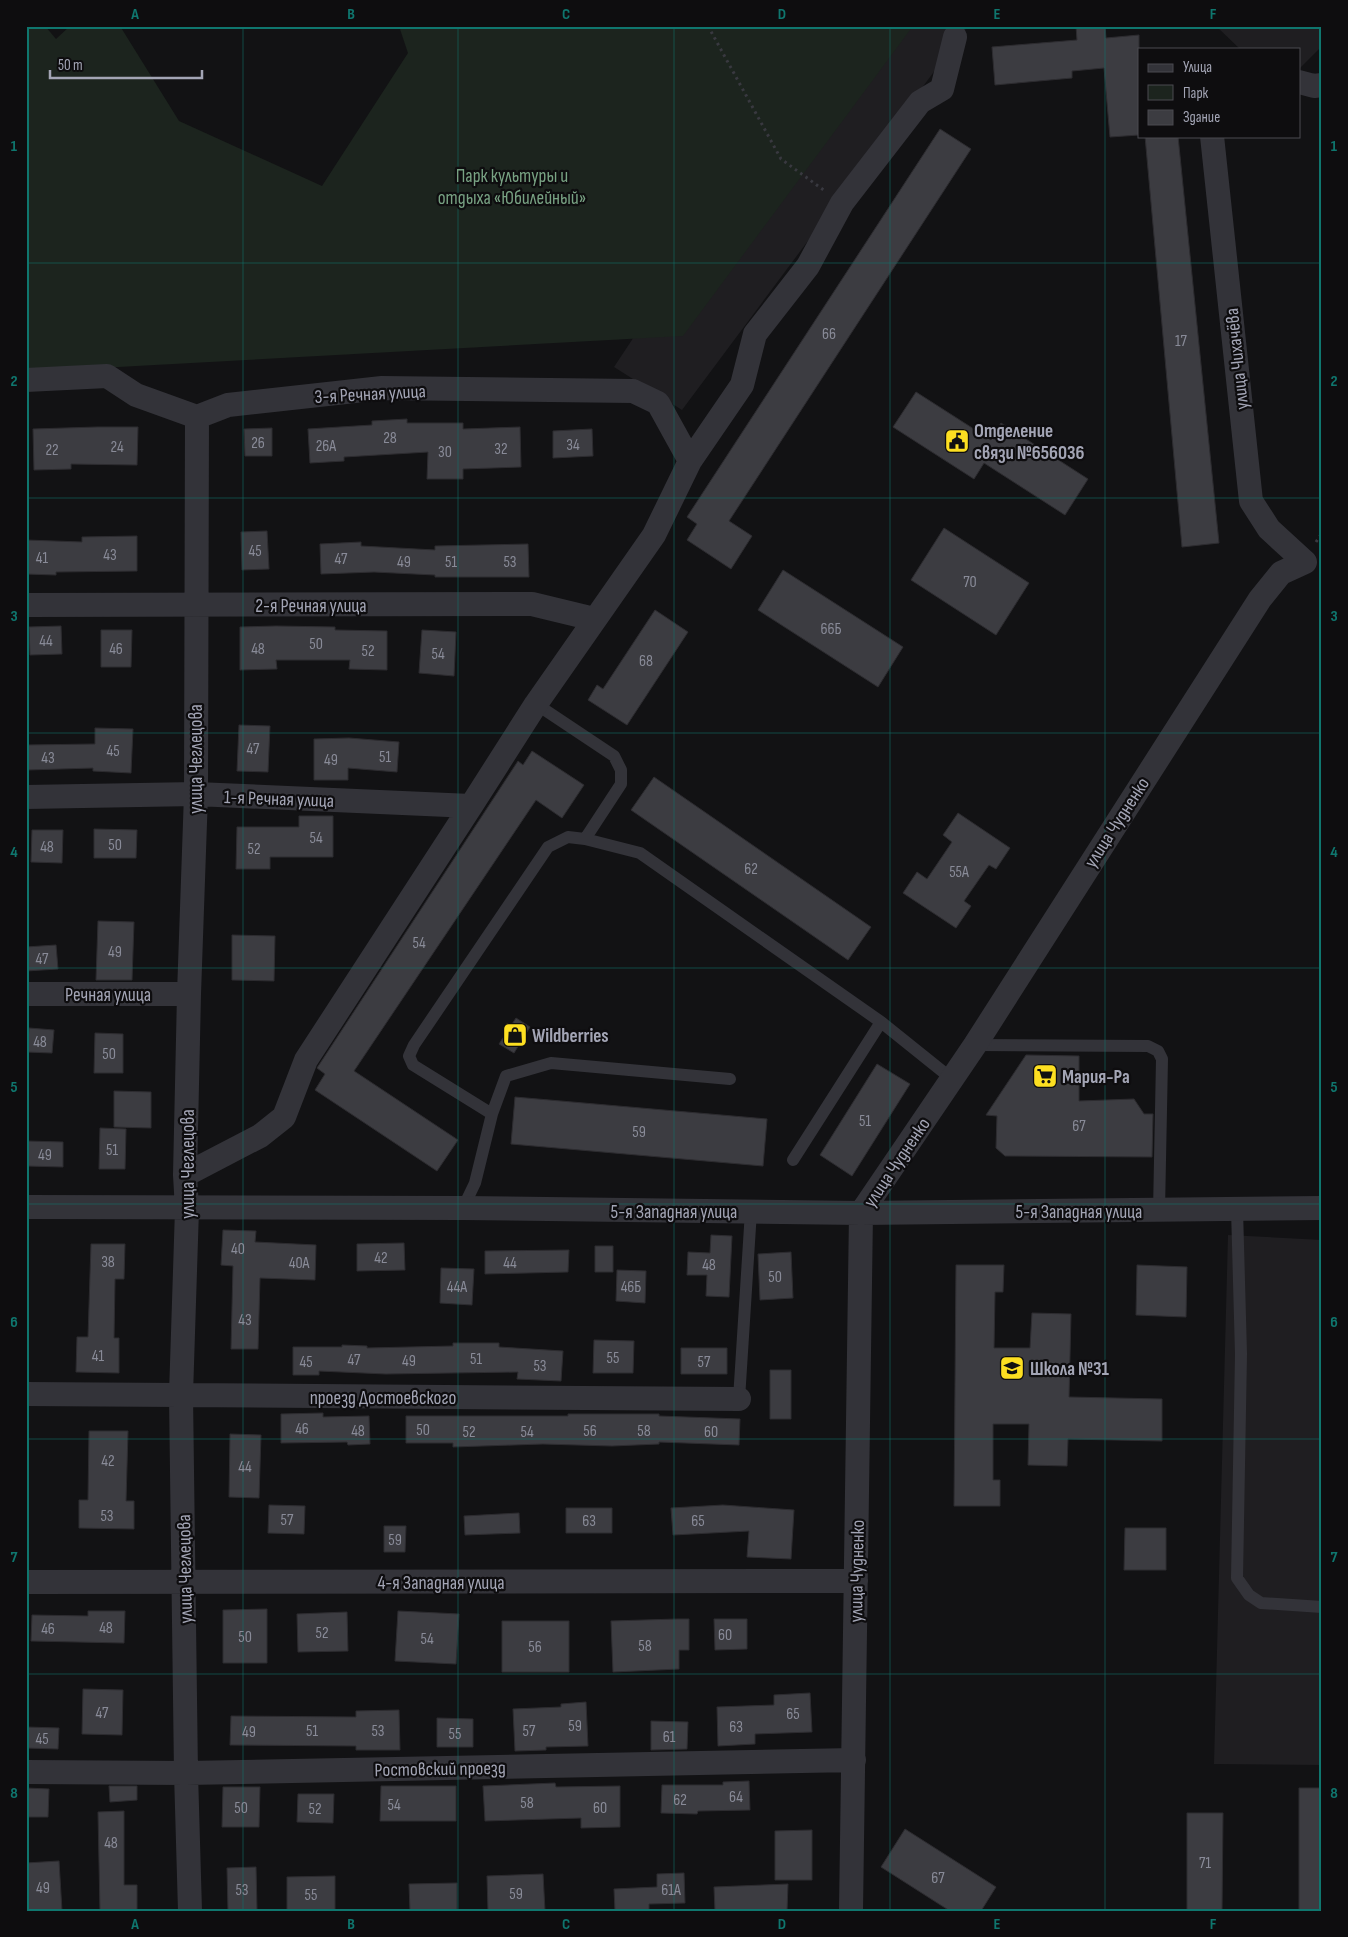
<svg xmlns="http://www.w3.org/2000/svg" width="1348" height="1937" font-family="'Sofia Sans Condensed',sans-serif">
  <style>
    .built { fill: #1f1e21 }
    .green { fill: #1c241e }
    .building { fill: #3c3c41; stroke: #2d2c30 }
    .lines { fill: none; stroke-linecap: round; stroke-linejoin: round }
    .path { stroke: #393940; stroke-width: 3; stroke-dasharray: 2.5 4; stroke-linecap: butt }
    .lane { stroke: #333339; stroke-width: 12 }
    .street { stroke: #333339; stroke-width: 24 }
    .grid { fill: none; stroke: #0f766e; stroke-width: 1; stroke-opacity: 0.55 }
    .labels { text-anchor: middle; stroke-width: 4.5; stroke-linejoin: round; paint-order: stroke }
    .number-label { font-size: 16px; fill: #898b98 }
    .park-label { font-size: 19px; fill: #78a283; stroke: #0e0d0f }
    .street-label { font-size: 19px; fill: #a3a5b5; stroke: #0e0d0f }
    .poi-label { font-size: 19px; font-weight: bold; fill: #a3a5b5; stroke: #0e0d0f; text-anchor: start }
    .neatline { fill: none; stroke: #0f766e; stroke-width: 2 }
    .grid-label { font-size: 16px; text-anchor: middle; font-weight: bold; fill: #0f766e }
  </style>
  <rect width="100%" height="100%" fill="#121214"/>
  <path class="built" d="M883,26H968L682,410L614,367L659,299Z
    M1216,26H1322V46L1299,69V49H1240Z
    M1228,1235L1322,1240V1765L1214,1764Z"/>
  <path class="green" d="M26,26H45L56,39L70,26H120L179,121L322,186L408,53L399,26H913L683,336L26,372Z"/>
  <path class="building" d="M1076,26H1105L1106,38L1139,35V135L1110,137L1104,68L1072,71V78L995,85L992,47L1077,40Z
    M940,129L971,149L729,521L752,536L731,569L687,540L697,524L687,517Z
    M1145,136H1178L1219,543L1182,547Z
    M916,392L991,440L1001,423L1088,479L1065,515L984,463L974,479L893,427Z
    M407,419V423H463V429L520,427L521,467L463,469V479H427L428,452L344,457V461L310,463L308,429L372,425V421Z
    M97,427H138L137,465L71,464V469L34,470L33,429Z
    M272,428V456H245L244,429Z
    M592,429L593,456L553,458V431Z
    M944,528L1029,583L996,635L911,580Z
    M267,531L269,569L242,570L241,532Z
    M137,536V571L56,572V575L26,574V540L82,542V537Z
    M361,542V546L435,550V546L528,544L529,577H435V575L374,572L321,574L320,544Z
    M783,570L903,647L878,687L758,610Z
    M655,610L688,632L627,725L588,700L597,685L603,689Z
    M61,626L62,654L30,655L29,627Z
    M276,626L335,627V630L387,631V670L349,669L350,660H276L277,669L240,670V627Z
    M101,630H132L131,667H101Z
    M422,630L456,632L454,676L419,673Z
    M239,725L270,726L268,772L237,771Z
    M95,728L133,729L131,773L93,771V768L27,770L26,745L95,744Z
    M349,738L399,742L397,772L348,768V780H314V739Z
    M532,751L584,785L562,818L536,800L354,1071L458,1140L437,1171L315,1090L325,1074L317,1068L518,761L523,765Z
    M654,777L871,927L848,960L631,810Z
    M958,813L1010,848L996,869L989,865L964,901L971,906L956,928L903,893L917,872L927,879L952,842L943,835Z
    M299,816H333V857H270V869H236L237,827H299Z
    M94,829L137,830L136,858H94Z
    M32,830H63L62,863L31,862Z
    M98,921L134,922L132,980H96Z
    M232,935L275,936L274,981L232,980Z
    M56,945L58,969L26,971V947Z
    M516,1018L530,1027L514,1053L499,1044Z
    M29,1028L54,1030L52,1053L27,1052Z
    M95,1033L123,1034V1073H94Z
    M1026,1055L1079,1056V1101L1134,1099L1144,1114H1153L1152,1157L1005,1156L996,1148L997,1116L986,1115Z
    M877,1064L910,1084L852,1176L820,1155Z
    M114,1091L151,1092V1128L114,1127Z
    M515,1097L767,1119L763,1166L511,1144Z
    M100,1128L126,1129L125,1169H99Z
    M27,1141L63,1142V1167L27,1166Z
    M223,1230L256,1231L255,1242L316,1245L315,1280L260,1278L258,1349H231L233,1266L221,1265Z
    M711,1235L732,1236L729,1297L706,1296L707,1275H687L688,1252L710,1253Z
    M404,1243L405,1270L357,1271V1244Z
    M91,1244H125L124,1279H115L114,1338H119V1373L76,1372L77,1337H88Z
    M595,1246H613V1272H595Z
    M569,1250L568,1272L485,1274V1251Z
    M791,1252L793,1298L760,1300L758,1254Z
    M956,1265H1004L1003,1292H995L994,1348H1030L1032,1313L1071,1314L1069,1397L1162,1399V1441L1068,1439L1067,1466L1028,1465L1029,1424H993V1480H1000V1506H954Z
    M1137,1265L1187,1267L1186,1317L1136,1315Z
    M441,1268L474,1269L472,1305L440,1303Z
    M617,1270L646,1271L645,1303L616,1301Z
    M594,1340L634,1341L633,1373H593Z
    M453,1343H499V1347L563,1351L561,1381L517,1379L518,1372L386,1374L319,1371V1375H293V1347H342V1345L367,1346V1348L453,1346Z
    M681,1348H727V1374H681Z
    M770,1370H791V1419H770Z
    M323,1413V1417L369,1416L370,1444L348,1445L347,1442L281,1443V1414Z
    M568,1414H659V1416L740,1419L739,1445L659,1442V1444L612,1446L543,1444L453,1447V1443H406V1416H568Z
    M89,1431H128L126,1501H134V1529L79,1528V1500H88Z
    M230,1434L261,1435L259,1498L229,1497Z
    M269,1505L305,1506L304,1534L268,1533Z
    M723,1505L794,1510L791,1559L747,1557L749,1531L673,1535L671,1508Z
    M566,1508H612V1533H566Z
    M519,1513L520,1533L465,1535L464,1516Z
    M384,1526H406L405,1552H384Z
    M1125,1528H1166V1570H1124Z
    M267,1609V1663H223V1610Z
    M88,1611H125L124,1643L31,1641L32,1615L88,1616Z
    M398,1611L459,1614L456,1664L395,1661Z
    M347,1612L348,1651L298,1652L297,1614Z
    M677,1619H689V1650H679V1669L613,1672L611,1621Z
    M714,1619H747V1649L715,1650Z
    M502,1621H569V1672H502Z
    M83,1689L123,1690L122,1735L82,1734Z
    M810,1693L812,1732L755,1734V1744L718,1746L717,1707L774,1705V1695Z
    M586,1702L588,1746L546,1747V1750L515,1751L513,1709L561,1707V1704Z
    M399,1710L400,1750H356V1746L230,1745L231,1716L356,1717V1711Z
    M437,1718L473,1719V1747H437Z
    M651,1721L688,1722L687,1749L651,1750Z
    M26,1727L59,1728L58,1749L26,1748Z
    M749,1781L750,1810L698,1811L697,1814L661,1813L662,1785H723V1782Z
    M555,1783L556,1787L620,1786V1827L581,1828V1818L485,1821L483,1786Z
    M109,1786H137V1800L110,1802Z
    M381,1786H456V1821H380Z
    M223,1787H260L259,1827H222Z
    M26,1788L49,1789L48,1817H26Z
    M1299,1788H1322V1911H1299Z
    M298,1794H334L333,1823L297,1822Z
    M124,1811V1885H137V1911H100L98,1812Z
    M1187,1813H1223L1222,1911H1187Z
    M905,1829L996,1887L981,1911H950L881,1867Z
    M812,1830V1880H775V1831Z
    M59,1861L62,1911H26V1863Z
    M256,1867L257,1911H228L227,1868Z
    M684,1873L685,1903L649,1904V1911H615L614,1889L657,1887V1874Z
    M543,1874L545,1911H488L487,1876Z
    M335,1876V1911H287V1877Z
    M457,1883V1911H410L409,1884Z
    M788,1884L787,1911H715L714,1887Z"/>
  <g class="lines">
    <path class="path" d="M708,26L781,159L825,191
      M1316,542L1320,536H1322"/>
    <path class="lane" d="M585,839L640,853L881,1022L952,1079
      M975,1045L1148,1046L1158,1051L1162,1059L1159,1211
      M492,1114L506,1076L551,1063L730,1079
      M793,1160L881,1022
      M463,1208L475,1183L492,1114L413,1065L409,1056L414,1045L548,847L568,837L585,839L621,784V770L614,756L536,704
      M1237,1209L1241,1354L1237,1578L1249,1595L1261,1603L1322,1607
      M739,1399L751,1211"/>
    <path class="street" d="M1299,82L1314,86L1322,85
      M1212,136L1251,501L1269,529L1305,562
      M26,380L107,376L136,395L197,417L228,405L382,388L633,391L658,403L690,461
      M26,605L532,604L594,619
      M26,797L196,794L471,806
      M26,994H189
      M185,1175L260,1136L284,1117L306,1060L471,806L536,704L654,535L690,461L742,385L755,334L808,266L842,203L920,102L942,89L955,37
      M26,1207L463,1208L861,1213L1322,1208
      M26,1394L739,1399
      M26,1582L856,1581
      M26,1772L186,1773L854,1760
      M190,1911L186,1773L181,1395L187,1209L185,1175L189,994L196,794L197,417
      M851,1911L861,1213L975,1045L1260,599L1281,573L1305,562"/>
  </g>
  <path class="grid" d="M243,26V1911M458,26V1911M674,26V1911M890,26V1911M1105,26V1911M26,263H1322M26,498H1322M26,733H1322M26,968H1322M26,1204H1322M26,1439H1322M26,1674H1322"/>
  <defs>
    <symbol id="civic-square" viewBox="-11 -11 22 22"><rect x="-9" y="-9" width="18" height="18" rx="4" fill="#fddf21" stroke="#0e0d0f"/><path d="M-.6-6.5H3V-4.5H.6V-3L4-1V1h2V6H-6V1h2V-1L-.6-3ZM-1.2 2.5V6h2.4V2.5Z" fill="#111"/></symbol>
    <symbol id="shop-square" viewBox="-11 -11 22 22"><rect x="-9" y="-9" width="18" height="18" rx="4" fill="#fddf21" stroke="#0e0d0f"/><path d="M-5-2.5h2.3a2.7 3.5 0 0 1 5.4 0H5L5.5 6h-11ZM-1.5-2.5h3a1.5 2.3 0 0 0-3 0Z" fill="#111"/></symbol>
    <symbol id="supermarket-square" viewBox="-11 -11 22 22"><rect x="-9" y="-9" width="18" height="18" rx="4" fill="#fddf21" stroke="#0e0d0f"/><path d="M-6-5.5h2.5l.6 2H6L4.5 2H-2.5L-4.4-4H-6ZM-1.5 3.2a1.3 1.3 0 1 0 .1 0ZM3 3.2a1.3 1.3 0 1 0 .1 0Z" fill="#111"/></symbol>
    <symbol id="school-square" viewBox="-11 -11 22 22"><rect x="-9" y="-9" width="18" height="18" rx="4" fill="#fddf21" stroke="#0e0d0f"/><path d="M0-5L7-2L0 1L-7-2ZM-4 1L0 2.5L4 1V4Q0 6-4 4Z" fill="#111"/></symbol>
  </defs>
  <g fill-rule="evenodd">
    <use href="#civic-square" x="943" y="427" width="28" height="28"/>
    <use href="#shop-square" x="501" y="1021" width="28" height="28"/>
    <use href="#supermarket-square" x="1031" y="1062" width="28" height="28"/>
    <use href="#school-square" x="998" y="1354" width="28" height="28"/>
  </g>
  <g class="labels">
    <g class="number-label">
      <text x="829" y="339">66</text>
      <text x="1181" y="346">17</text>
      <text x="390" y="443">28</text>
      <text x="258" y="448">26</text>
      <text x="573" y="450">34</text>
      <text x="326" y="451">26А</text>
      <text x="117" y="452">24</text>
      <text x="501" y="454">32</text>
      <text x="52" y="455">22</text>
      <text x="445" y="457">30</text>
      <text x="255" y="556">45</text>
      <text x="110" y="560">43</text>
      <text x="42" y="563">41</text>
      <text x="341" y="564">47</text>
      <text x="404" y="567">49</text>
      <text x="451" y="567">51</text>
      <text x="510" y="567">53</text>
      <text x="970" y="587">70</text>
      <text x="831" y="634">66Б</text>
      <text x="46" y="646">44</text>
      <text x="316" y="649">50</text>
      <text x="116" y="654">46</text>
      <text x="258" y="654">48</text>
      <text x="368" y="656">52</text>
      <text x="438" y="659">54</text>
      <text x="646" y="666">68</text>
      <text x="253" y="754">47</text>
      <text x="113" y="756">45</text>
      <text x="385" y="762">51</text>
      <text x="48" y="763">43</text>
      <text x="331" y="765">49</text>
      <text x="316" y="843">54</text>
      <text x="115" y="850">50</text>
      <text x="47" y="852">48</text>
      <text x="254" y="854">52</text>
      <text x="751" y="874">62</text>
      <text x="959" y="877">55А</text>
      <text x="419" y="948">54</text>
      <text x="115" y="957">49</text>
      <text x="42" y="964">47</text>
      <text x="40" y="1047">48</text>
      <text x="109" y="1059">50</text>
      <text x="865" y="1126">51</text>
      <text x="1079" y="1131">67</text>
      <text x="639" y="1137">59</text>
      <text x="112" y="1155">51</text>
      <text x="45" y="1160">49</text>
      <text x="238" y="1254">40</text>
      <text x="381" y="1263">42</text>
      <text x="108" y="1267">38</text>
      <text x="299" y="1268">40А</text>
      <text x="510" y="1268">44</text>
      <text x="709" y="1270">48</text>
      <text x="775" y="1282">50</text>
      <text x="457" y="1292">44А</text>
      <text x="631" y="1292">46Б</text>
      <text x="245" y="1325">43</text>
      <text x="98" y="1361">41</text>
      <text x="613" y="1363">55</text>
      <text x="476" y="1364">51</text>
      <text x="354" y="1365">47</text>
      <text x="409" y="1366">49</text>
      <text x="306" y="1367">45</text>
      <text x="704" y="1367">57</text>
      <text x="540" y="1371">53</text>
      <text x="302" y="1434">46</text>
      <text x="423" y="1435">50</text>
      <text x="358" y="1436">48</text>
      <text x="590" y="1436">56</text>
      <text x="644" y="1436">58</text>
      <text x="469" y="1437">52</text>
      <text x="527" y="1437">54</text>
      <text x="711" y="1437">60</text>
      <text x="108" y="1466">42</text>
      <text x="245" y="1472">44</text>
      <text x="107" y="1521">53</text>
      <text x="287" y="1525">57</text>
      <text x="589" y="1526">63</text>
      <text x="698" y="1526">65</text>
      <text x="395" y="1545">59</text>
      <text x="106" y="1633">48</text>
      <text x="48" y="1634">46</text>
      <text x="322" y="1638">52</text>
      <text x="725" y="1640">60</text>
      <text x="245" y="1642">50</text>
      <text x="427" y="1644">54</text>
      <text x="645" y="1651">58</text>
      <text x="535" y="1652">56</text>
      <text x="102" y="1718">47</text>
      <text x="793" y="1719">65</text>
      <text x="575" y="1731">59</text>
      <text x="736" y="1732">63</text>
      <text x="312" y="1736">51</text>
      <text x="378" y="1736">53</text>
      <text x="529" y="1736">57</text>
      <text x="249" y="1737">49</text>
      <text x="455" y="1739">55</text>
      <text x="669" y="1742">61</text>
      <text x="42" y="1744">45</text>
      <text x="736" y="1802">64</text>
      <text x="680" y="1805">62</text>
      <text x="527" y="1808">58</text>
      <text x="394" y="1810">54</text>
      <text x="241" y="1813">50</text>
      <text x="600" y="1813">60</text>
      <text x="315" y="1814">52</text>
      <text x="111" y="1848">48</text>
      <text x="1205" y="1868">71</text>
      <text x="938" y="1883">67</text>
      <text x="43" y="1893">49</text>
      <text x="242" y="1895">53</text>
      <text x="671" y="1895">61А</text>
      <text x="516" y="1899">59</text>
      <text x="311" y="1900">55</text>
    </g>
    <g class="park-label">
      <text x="512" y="182">Парк культуры и<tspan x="512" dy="22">отдыха «Юбилейный»</tspan></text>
    </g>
    <g class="street-label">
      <text transform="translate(1236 359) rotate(-96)" y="7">улица Чихачёва</text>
      <text transform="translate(370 393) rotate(-3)" y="7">3-я Речная улица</text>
      <text x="311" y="612">2-я Речная улица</text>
      <text transform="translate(195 759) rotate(-90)" y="7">улица Чеглецова</text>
      <text transform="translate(279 798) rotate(2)" y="7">1-я Речная улица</text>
      <text transform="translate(1116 822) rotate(-57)" y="7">улица Чудненко</text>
      <text x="108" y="1001">Речная улица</text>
      <text transform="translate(896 1162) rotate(-56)" y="7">улица Чудненко</text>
      <text transform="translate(187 1164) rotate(-90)" y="7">улица Чеглецова</text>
      <text x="674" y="1218">5-я Западная улица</text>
      <text x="1079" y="1218">5-я Западная улица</text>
      <text x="383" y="1404">проезд Достоевского</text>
      <text transform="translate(184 1569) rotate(-91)" y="7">улица Чеглецова</text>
      <text transform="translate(856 1571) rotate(-89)" y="7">улица Чудненко</text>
      <text x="441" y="1589">4-я Западная улица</text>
      <text transform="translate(440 1768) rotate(-1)" y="7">Ростовский проезд</text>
    </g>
    <g class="poi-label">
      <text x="974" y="437">Отделение<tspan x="974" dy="22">связи №656036</tspan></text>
      <text x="532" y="1042">Wildberries</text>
      <text x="1062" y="1083">Мария-Ра</text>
      <text x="1030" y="1375">Школа №31</text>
    </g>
  </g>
  <rect width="1348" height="1937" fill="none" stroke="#0e0d0f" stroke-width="55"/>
  <rect x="1138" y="48" width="162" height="90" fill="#0e0d0f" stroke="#4a4a51"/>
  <rect x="1148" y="64" width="25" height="8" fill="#333339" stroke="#4a4a51"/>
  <text x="1183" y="72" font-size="15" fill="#a3a5b5">Улица</text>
  <rect x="1148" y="85" width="25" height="15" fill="#1c241e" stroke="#4a4a51"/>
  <text x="1183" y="98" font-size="15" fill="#a3a5b5">Парк</text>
  <rect x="1148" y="110" width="25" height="15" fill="#3c3c41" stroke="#4a4a51"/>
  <text x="1183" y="122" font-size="15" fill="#a3a5b5">Здание</text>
  <path d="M50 70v8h152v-8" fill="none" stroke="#a3a5b5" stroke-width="2.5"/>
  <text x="58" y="70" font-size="15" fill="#a3a5b5" stroke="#0e0d0f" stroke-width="4" paint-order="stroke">50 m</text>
  <rect x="28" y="28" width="1292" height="1882" class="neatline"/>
  <g class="grid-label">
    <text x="135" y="19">A</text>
    <text x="351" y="19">B</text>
    <text x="566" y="19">C</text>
    <text x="782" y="19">D</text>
    <text x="997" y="19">E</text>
    <text x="1213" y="19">F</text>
    <text x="14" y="151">1</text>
    <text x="1334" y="151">1</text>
    <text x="14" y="386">2</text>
    <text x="1334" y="386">2</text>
    <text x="14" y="621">3</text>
    <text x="1334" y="621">3</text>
    <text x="14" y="857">4</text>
    <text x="1334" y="857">4</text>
    <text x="14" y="1092">5</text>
    <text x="1334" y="1092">5</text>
    <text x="14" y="1327">6</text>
    <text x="1334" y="1327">6</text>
    <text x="14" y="1562">7</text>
    <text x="1334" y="1562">7</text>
    <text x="14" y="1798">8</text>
    <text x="1334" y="1798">8</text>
    <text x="135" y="1929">A</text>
    <text x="351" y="1929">B</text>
    <text x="566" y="1929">C</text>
    <text x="782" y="1929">D</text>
    <text x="997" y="1929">E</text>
    <text x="1213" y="1929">F</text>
  </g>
</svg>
